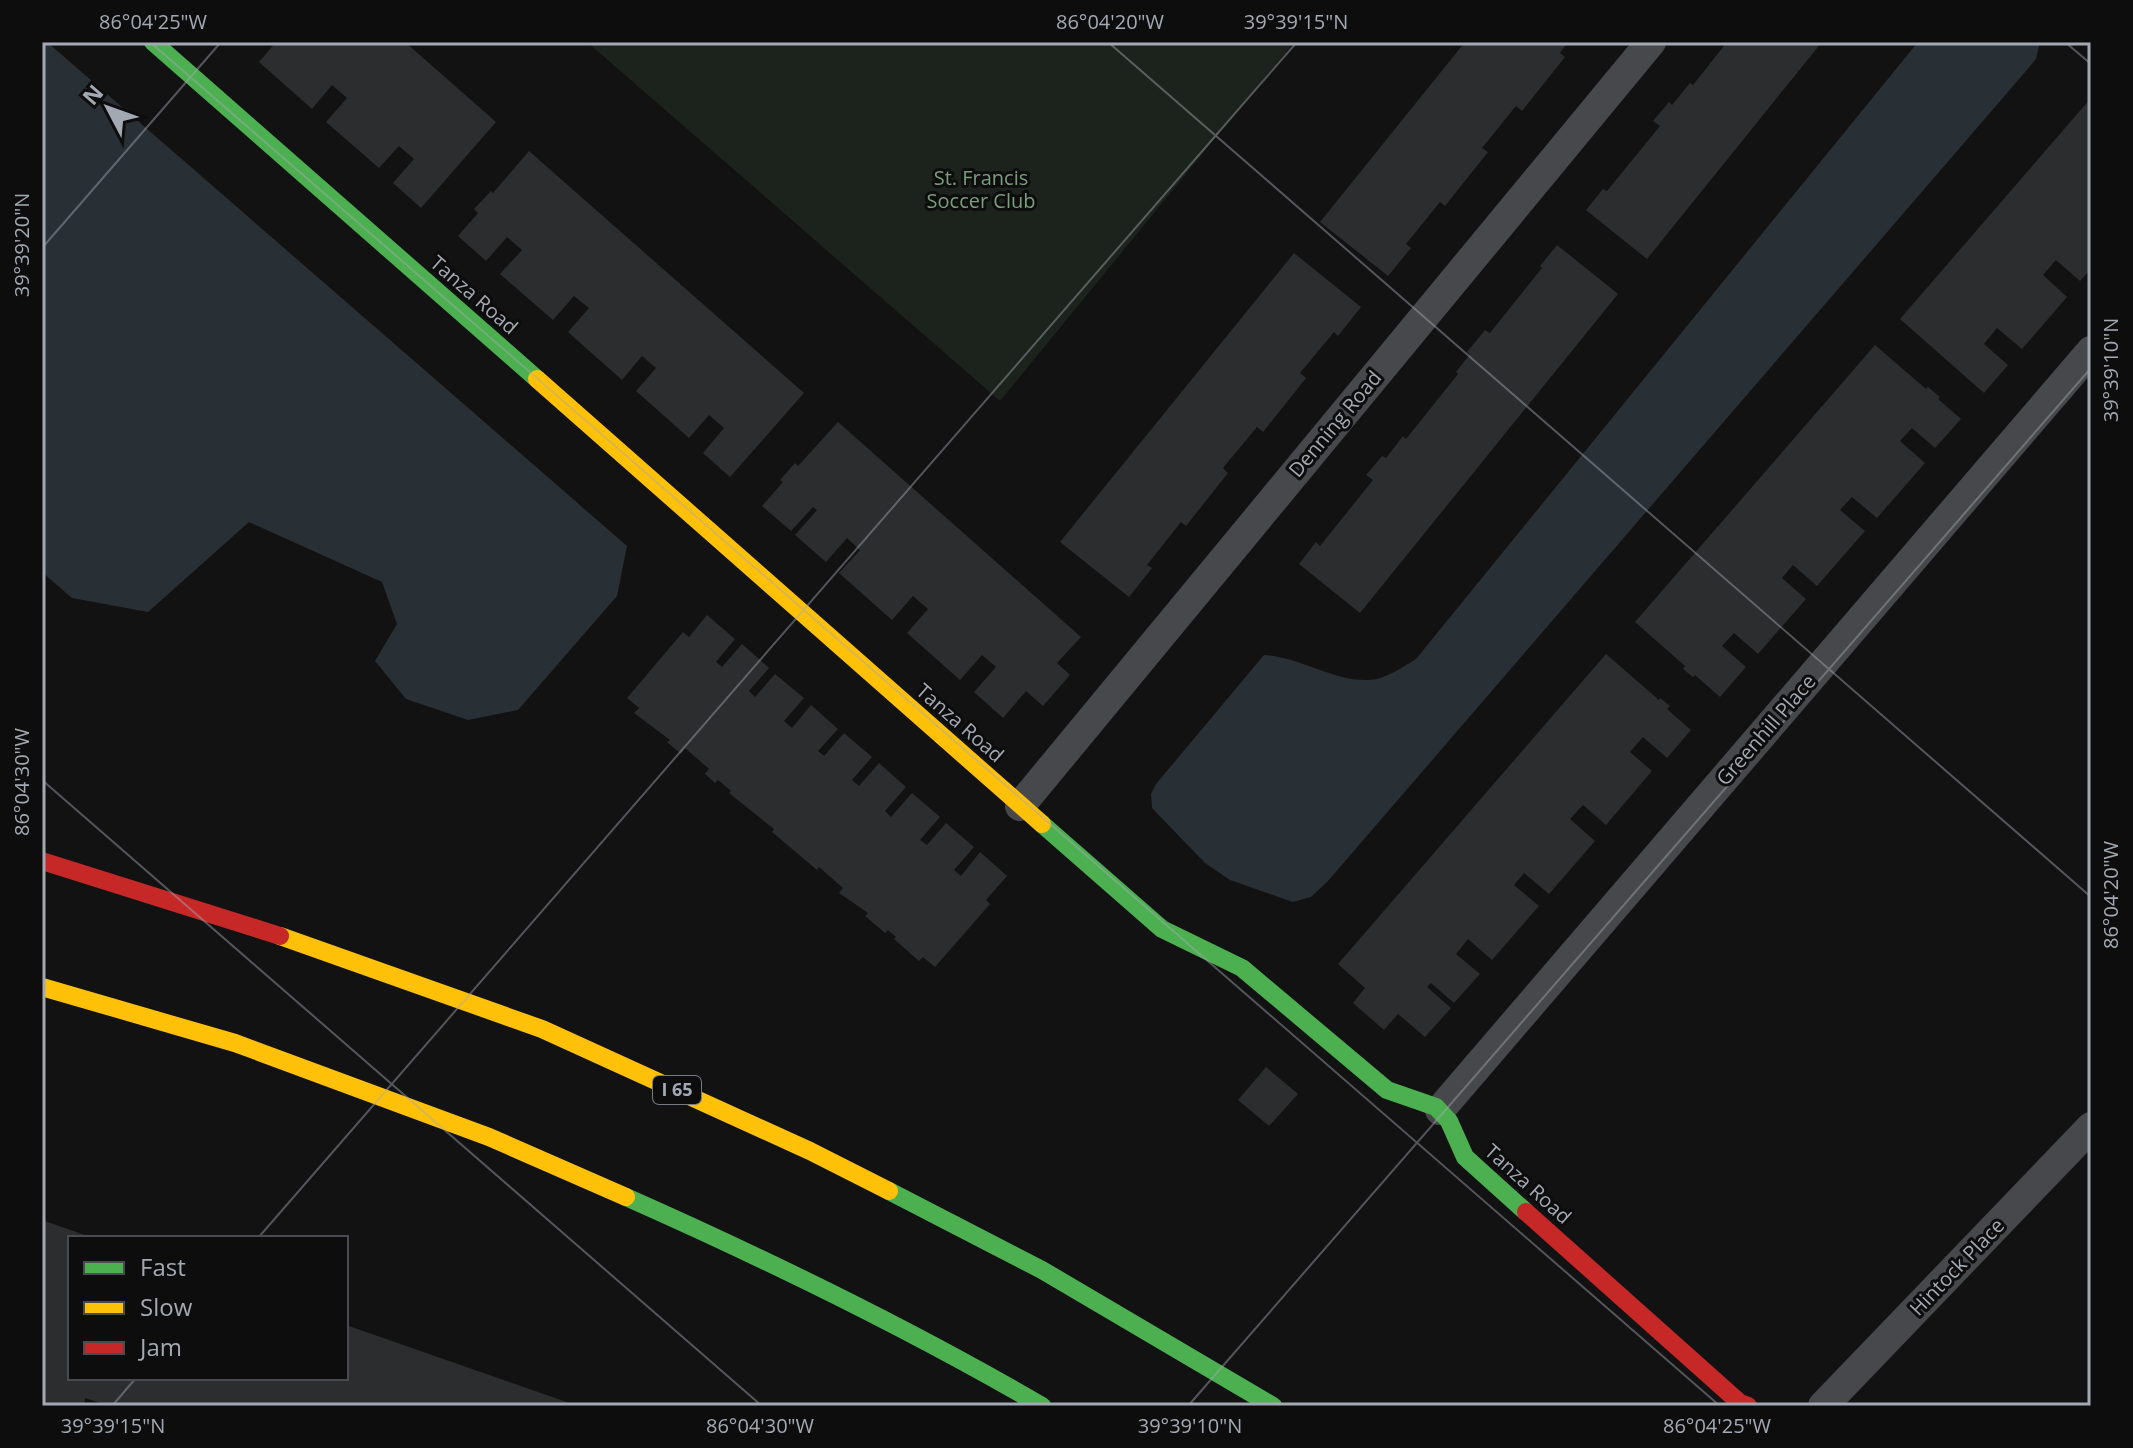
<svg xmlns="http://www.w3.org/2000/svg" width="2133" height="1448" font-family="'Open Sans',sans-serif">
  <style>
    .green { fill: #1c231c }
    .water { fill: #283035 }
    .building { fill: #2c2d2e }
    .lines { fill: none; stroke-linecap: round; stroke-linejoin: round }
    .street { stroke: #47484b; stroke-width: 30 }
    .fast { stroke: #4caf50; stroke-width: 18 }
    .slow { stroke: #ffc107; stroke-width: 18 }
    .jam { stroke: #c62828; stroke-width: 18 }
    .ticks { fill: none; stroke: #a3a9b3; stroke-width: 2; stroke-opacity: 0.45 }
    .labels { text-anchor: middle; stroke-width: 6; stroke-linejoin: round; paint-order: stroke }
    .shield { fill: #0d0d0e; stroke: #767a82; stroke-width: 2 }
    .shield-label { font-size: 18px; font-weight: bold; fill: #a3a9b3 }
    .park-label { font-size: 20px; fill: #7a9e7a; stroke: #0d0d0e }
    .street-label { font-size: 20px; fill: #a3a9b3; stroke: #0d0d0e }
    .neatline { fill: none; stroke: #a3a9b3; stroke-width: 3 }
    .ticks-label { font-size: 20px; text-anchor: middle; fill: #a3a9b3 }
  </style>
  <rect width="100%" height="100%" fill="#121212"/>
  <path class="green" d="M587,42H1294L1000,401Z"/>
  <path class="water" d="M42,42H47L627,546L617,596L518,710L468,720L406,699L375,661L397,624L382,582L249,522L148,612L72,598L42,572Z
    M1918,42H2040L2036,59L2026,71L1328,881L1311,897L1293,902L1230,880L1205,863L1152,808L1151,794L1156,784L1264,655C1301,657 1333,682 1370,680C1385,679 1403,667 1416,659Z"/>
  <path class="building" d="M276,42H405L496,122L421,208L393,183L414,159L399,146L379,168L326,122L347,98L332,85L312,109L259,62Z
    M1465,42H1568L1560,53L1565,57L1522,111L1516,106L1482,148L1488,152L1445,206L1440,202L1406,244L1411,248L1388,276L1320,222Z
    M1727,42H1822L1647,259L1586,210L1603,189L1607,191L1660,126L1653,121L1669,102L1672,105L1690,83L1693,85Z
    M2091,98V269L2080,281L2056,260L2043,275L2067,297L2022,349L1997,328L1984,344L2008,365L1984,393L1900,319Z
    M529,151L804,393L730,477L703,453L724,428L709,415L689,438L636,391L656,368L642,356L622,380L568,332L589,308L574,296L553,320L500,274L522,250L507,237L486,261L458,236L478,213L474,209L491,191L493,193Z
    M1557,245L1618,294L1360,613L1299,564L1316,542L1320,546L1373,480L1366,475L1382,456L1386,458L1403,436L1406,439L1458,374L1456,372L1470,354L1467,352L1485,330L1490,333L1542,268L1540,266Z
    M1294,253L1361,307L1338,336L1334,332L1300,373L1306,378L1263,432L1257,427L1223,468L1228,473L1186,526L1181,522L1147,565L1152,568L1129,597L1060,542Z
    M1875,345L1926,389L1928,387L1940,397L1938,399L1961,419L1935,448L1912,428L1900,441L1925,463L1877,518L1852,497L1840,510L1865,531L1817,586L1793,565L1782,578L1806,599L1758,654L1734,633L1722,646L1746,667L1720,697L1695,675L1693,677L1683,669L1685,666L1635,622Z
    M838,422L1081,637L1057,663L1070,675L1043,706L1026,691L1003,718L974,692L996,667L982,655L960,680L907,633L928,609L913,596L892,620L839,573L860,550L847,538L826,562L795,535L817,510L813,507L791,531L762,506L783,482L780,480L795,463L798,466Z
    M707,615L735,639L716,662L722,667L742,644L769,668L749,691L755,697L775,674L804,698L784,721L792,728L811,705L838,729L818,751L824,756L844,733L872,757L852,780L859,786L879,763L906,787L885,811L891,817L912,793L940,817L920,840L927,845L946,823L974,847L954,870L961,876L980,852L1007,876L986,900L990,904L935,967L923,957L919,961L894,939L896,937L888,930L885,933L865,916L868,913L839,893L843,888L819,867L817,870L772,832L774,829L729,793L731,791L718,780L715,783L705,774L709,769L685,748L681,754L667,742L670,740L634,713L639,708L627,698L683,632L689,637Z
    M1606,654L1659,700L1660,698L1670,706L1667,709L1691,730L1667,758L1643,737L1630,752L1652,771L1606,825L1583,805L1570,819L1595,841L1549,894L1524,873L1514,885L1539,906L1492,960L1468,939L1456,954L1480,974L1454,1003L1431,983L1427,987L1451,1008L1425,1037L1398,1014L1384,1030L1353,1003L1365,988L1338,964Z
    M1266,1067L1298,1094L1269,1126L1238,1100Z
    M42,1220L93,1238H70V1378H346V1325L578,1406H110L85,1398L84,1406H42Z"/>
  <g class="lines">
    <path class="street" d="M1020,806L1651,42
      M1440,1110L2091,351
      M1823,1406L2091,1127"/>
    <path class="fast" d="M153,42L537,379
      M1042,824L1162,929L1242,968L1387,1090L1436,1107L1449,1121L1465,1157L1526,1212
      M889,1191L1042,1270L1273,1406
      M626,1197C768,1260 908,1328 1042,1406"/>
    <path class="slow" d="M537,379L1042,824
      M280,936L542,1029L810,1151L889,1191
      M42,987L235,1043L489,1137L626,1197"/>
    <path class="jam" d="M42,861L280,936
      M1526,1212L1740,1403L1748,1406"/>
  </g>
  <path class="ticks" d="M150,42L1720,1406M1108,42L2091,897M2065,42L2091,64M42,248L221,42M42,780L762,1406M258,1238L1297,42M112,1406L136,1378M1188,1406L2091,368"/>
  <g class="labels">
    <rect class="shield" x="653" y="1076" width="48" height="28" rx="6"/>
    <g class="shield-label">
      <text x="677" y="1096">I 65</text>
    </g>
    <g class="park-label">
      <text x="981" y="185">St. Francis<tspan x="981" dy="23">Soccer Club</tspan></text>
    </g>
    <g class="street-label">
      <text transform="translate(474 295) rotate(41)" y="7">Tanza Road</text>
      <text transform="translate(1335 424) rotate(-50)" y="7">Denning Road</text>
      <text transform="translate(960 723) rotate(41)" y="7">Tanza Road</text>
      <text transform="translate(1766 730) rotate(-49)" y="7">Greenhill Place</text>
      <text transform="translate(1528 1184) rotate(42)" y="7">Tanza Road</text>
      <text transform="translate(1957 1267) rotate(-46)" y="7">Hintock Place</text>
    </g>
  </g>
  <rect width="2133" height="1448" fill="none" stroke="#0d0d0e" stroke-width="88"/>
  <rect x="68" y="1236" width="280" height="144" fill="#0d0d0e" stroke="#494b50" stroke-width="2"/>
  <rect x="84" y="1262" width="40" height="12" fill="#4caf50" stroke="#494b50" stroke-width="2"/>
  <text x="140" y="1276" font-size="24" fill="#a3a9b3">Fast</text>
  <rect x="84" y="1302" width="40" height="12" fill="#ffc107" stroke="#494b50" stroke-width="2"/>
  <text x="140" y="1316" font-size="24" fill="#a3a9b3">Slow</text>
  <rect x="84" y="1342" width="40" height="12" fill="#c62828" stroke="#494b50" stroke-width="2"/>
  <text x="140" y="1356" font-size="24" fill="#a3a9b3">Jam</text>
  <g transform="translate(108 108) rotate(311)" stroke="#0d0d0e" stroke-width="6" paint-order="stroke">
  <path d="M0-6L14 30L0 20L-14 30Z" fill="#a3a9b3"/>
  <text y="-12" font-size="22" font-weight="bold" text-anchor="middle" fill="#a3a9b3">N</text>
  </g>
  <rect x="44" y="44" width="2045" height="1360" class="neatline"/>
  <g class="ticks-label">
    <text x="153" y="29">86°04'25"W</text>
    <text x="1110" y="29">86°04'20"W</text>
    <text x="1296" y="29">39°39'15"N</text>
    <text transform="translate(22 245) rotate(-90)" y="7">39°39'20"N</text>
    <text transform="translate(2111 370) rotate(-90)" y="7">39°39'10"N</text>
    <text transform="translate(22 782) rotate(-90)" y="7">86°04'30"W</text>
    <text transform="translate(2111 895) rotate(-90)" y="7">86°04'20"W</text>
    <text x="113" y="1433">39°39'15"N</text>
    <text x="760" y="1433">86°04'30"W</text>
    <text x="1190" y="1433">39°39'10"N</text>
    <text x="1717" y="1433">86°04'25"W</text>
  </g>
</svg>
